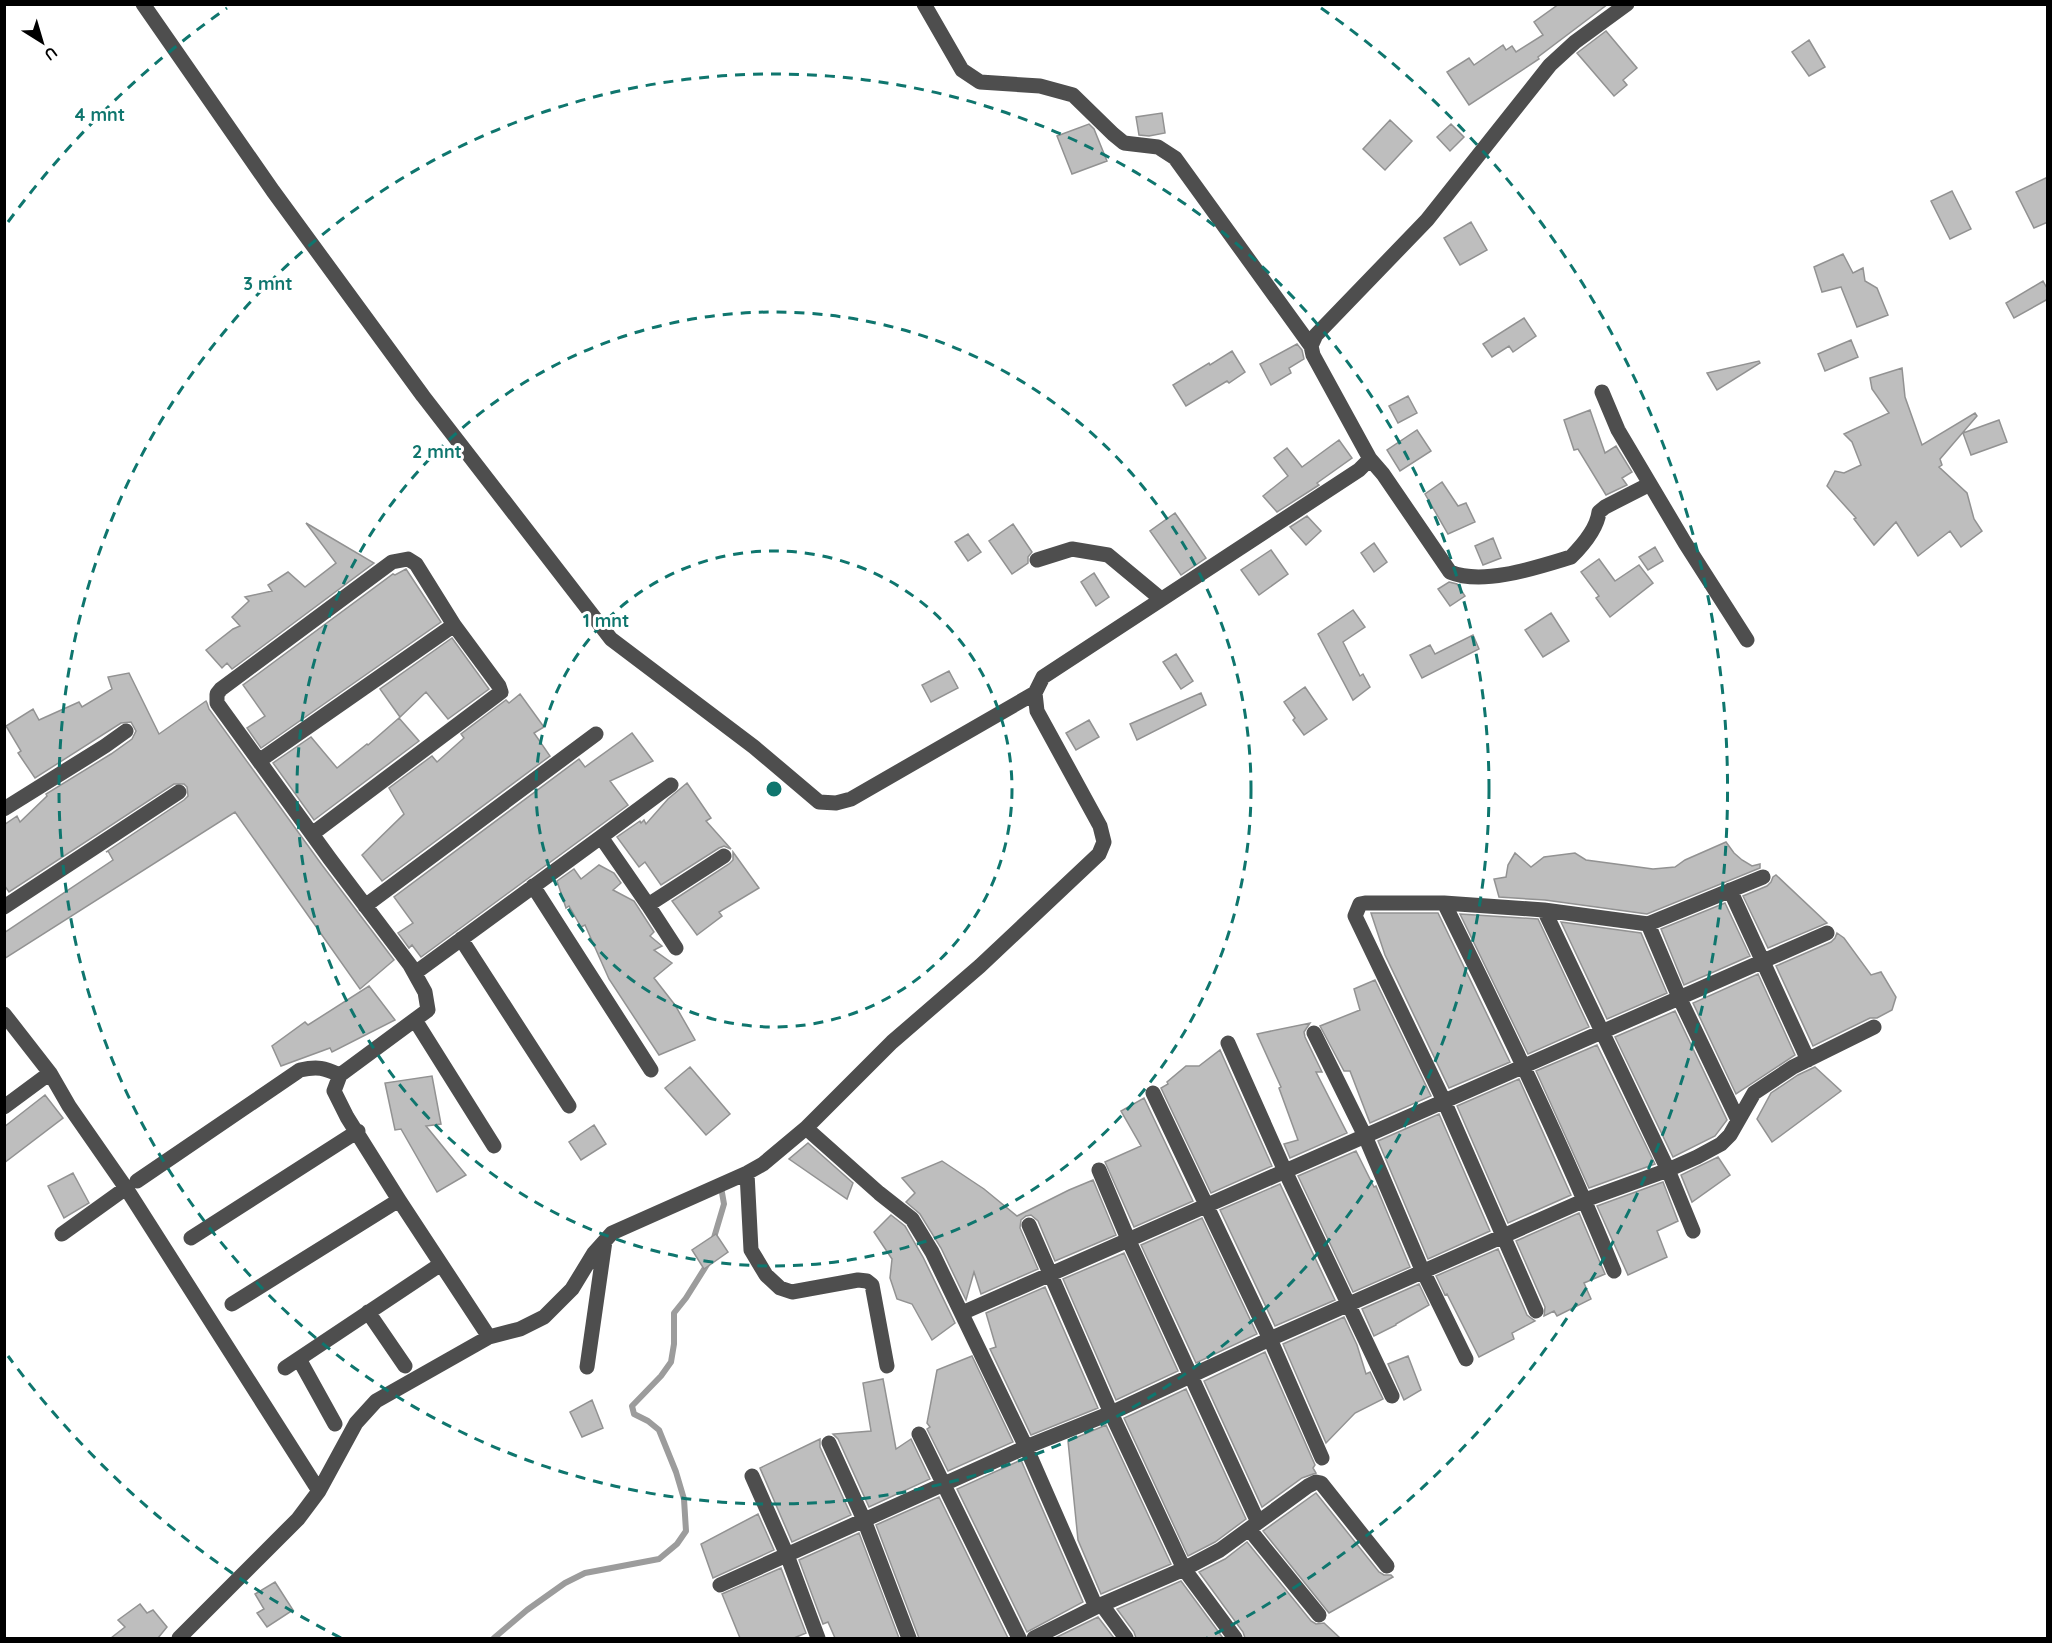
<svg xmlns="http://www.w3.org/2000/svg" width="2052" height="1643" font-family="Quicksand,sans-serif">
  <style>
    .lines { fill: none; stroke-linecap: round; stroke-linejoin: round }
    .stream { stroke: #9c9c9c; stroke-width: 6 }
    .building { fill: #bebebe; stroke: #929292; stroke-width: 1.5 }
    .minor { stroke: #4e4e4e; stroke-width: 15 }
    .ring { fill: none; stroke: #0f766e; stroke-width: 3; stroke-dasharray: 10 8 }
    .centre { fill: #0f766e; stroke: #fff; stroke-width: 3 }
    .ring-label { font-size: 18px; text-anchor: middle; font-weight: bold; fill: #0f766e; stroke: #fff; stroke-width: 6; stroke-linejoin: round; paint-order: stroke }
  </style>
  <rect width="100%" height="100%" fill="#fff"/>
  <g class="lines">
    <path class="stream" d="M713,1241L724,1204L721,1187
      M494,1638L527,1610L565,1583L585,1573L659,1559L677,1544L686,1531L684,1499L676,1472L659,1430L648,1421L634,1414L632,1406L661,1376L671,1362L674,1344V1313L686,1298L708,1263"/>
  </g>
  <path class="building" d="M1559,4H1608L1538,57L1539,59L1469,105L1447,72L1469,58L1474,65L1503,45L1506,50L1512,46L1516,52L1543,35L1534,22Z
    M1606,31L1637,68L1623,80L1627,85L1614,96L1577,53Z
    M1809,40L1825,67L1809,76L1792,52Z
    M1162,113L1165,133L1149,136L1139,135L1136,117Z
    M1390,120L1412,141L1385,170L1363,149Z
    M1089,124L1094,129L1107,161L1072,174L1057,136Z
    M1451,124L1464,137L1450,151L1437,137Z
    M2048,177V222L2034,228L2016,192Z
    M1952,191L1971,229L1950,239L1931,201Z
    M1471,222L1487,250L1460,265L1444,238Z
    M1843,254L1853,273L1863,268L1865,281L1877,288L1888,315L1857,327L1841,287L1822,292L1814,267Z
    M2043,281L2048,290V299L2014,318L2006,303Z
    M1524,318L1536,336L1513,352L1509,346L1492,357L1483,344Z
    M1851,340L1858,357L1825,371L1818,354Z
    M1297,344L1302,350L1304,359L1289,368L1291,373L1271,385L1260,364Z
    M1232,351L1245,372L1229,383L1227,381L1186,406L1173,385L1209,363L1210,365Z
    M1759,361L1760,363L1717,390L1707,373Z
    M1902,368L1905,397L1922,445L1975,413L1977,416L1940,459L1942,465L1939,467L1967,493L1974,519L1982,531L1961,547L1950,531L1918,556L1896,522L1874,545L1854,519L1856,518L1827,486L1835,471L1844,473L1861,465L1852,442L1844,434L1889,413L1872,389L1870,378Z
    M1408,396L1417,413L1398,423L1389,406Z
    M1590,410L1605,453L1616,446L1632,472L1622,478L1627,485L1606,495L1578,449L1574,450L1564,420Z
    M1999,420L2007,442L1971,455L1963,433Z
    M1417,430L1431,451L1400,471L1387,450Z
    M1339,440L1352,458L1317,483L1319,485L1277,512L1263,496L1288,476L1274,458L1287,448L1302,467Z
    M1442,482L1458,506L1466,503L1475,522L1448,534L1425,494Z
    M1175,513L1206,558L1181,575L1150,531Z
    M1307,516L1321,531L1306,545L1290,527Z
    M306,523L374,563L232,669L227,663L222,668L206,650L233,629L240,626L232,617L249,601L245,597L272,591L268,585L288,572L305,587L336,563Z
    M1013,524L1032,552L1028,557V563L1012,574L989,541Z
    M968,534L981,552L968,561L955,542Z
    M1493,538L1501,558L1483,565L1475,546Z
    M1374,543L1387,562L1374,572L1361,553Z
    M1655,547L1663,561L1648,570L1639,557Z
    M1271,550L1288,574L1259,595L1241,570Z
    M1599,559L1615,581L1639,565L1653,583L1610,617L1596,598L1599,596L1581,572Z
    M406,569L441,622L261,748L247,728L265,716L243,685L393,574L395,575Z
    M1094,573L1109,597L1096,606L1081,582Z
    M1449,582L1457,584L1465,596L1450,606L1438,589Z
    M1353,610L1365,627L1343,642L1360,676L1363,674L1370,687L1353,700L1318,634Z
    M1551,613L1569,641L1543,657L1525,630Z
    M1473,635L1479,649L1422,678L1410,655L1430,645L1435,654Z
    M452,638L489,689L448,719L426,692L400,717L380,689Z
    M1176,654L1193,681L1181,689L1163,662Z
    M949,671L958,688L931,702L922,685Z
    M129,673L159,734L206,701L207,703L209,709L322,865L394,960L360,989L235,812L4,959V933L113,860L108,851L106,852L184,800L188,796L187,787L184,784H174L9,892L4,885V825L17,816L20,822L47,796L46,794L111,754L132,739L136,731L131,722L121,723L35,778L18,753L21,751L6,726L33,709L39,720L79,702L82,707L112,689L108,677Z
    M1305,687L1327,719L1304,735L1293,720L1295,718L1284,702Z
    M1201,693L1206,705L1137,740L1130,724Z
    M520,694L544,727L534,733L550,756L382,881L362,855L404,814L389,788L432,756L437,762L464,738L461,734L506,700L509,703Z
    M399,718L419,741L314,820L273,763L311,737L337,768L367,744L368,745Z
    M1089,720L1099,737L1076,750L1066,733Z
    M632,733L653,761L610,781L628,805L421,957L412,945L409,948L398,933L413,923L394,897L579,759L585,767Z
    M687,783L711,818L706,821L731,849L724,846L719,848L661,885L645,862L639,867L617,837L640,821L641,823L644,820L646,824L668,799Z
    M1726,842L1734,853L1742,860L1752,866L1760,864V868L1647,914L1545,900L1499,897L1494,879L1506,877L1508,865L1515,853L1531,867L1544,857L1575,853L1586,860L1653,869L1675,867L1685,860Z
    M733,852L759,888L719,912L722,916L697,935L672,901L729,864L733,860Z
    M599,865L614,873L621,883L613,890L634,901L654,932L650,936L662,946L654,950L672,963L654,978L675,1005L695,1040L659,1055L609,979L585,925L581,927L569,906L566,908L557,881L574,869L581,879Z
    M1776,875L1827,923L1768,948L1743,896L1767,886L1771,882L1773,877Z
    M1725,903L1750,956L1684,985L1661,929Z
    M1371,913H1438L1510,1062L1449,1088L1385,955Z
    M1460,914L1538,919L1589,1027L1528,1054Z
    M1561,922L1641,933L1667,993L1607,1019Z
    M1837,933L1844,938L1871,975L1881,972L1896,997L1892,1010L1877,1018H1870L1813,1046L1776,966L1831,942L1835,938Z
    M1758,974L1795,1055L1736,1094L1693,1003Z
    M1375,980L1431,1096L1370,1123L1350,1071H1344L1320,1026L1360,1010L1354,989Z
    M369,986L395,1020L332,1052L330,1048L281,1066L272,1046L305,1022L308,1025Z
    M1675,1011L1727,1120L1715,1136L1673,1157L1615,1037Z
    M1310,1023L1304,1032L1305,1037L1322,1072H1316L1347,1133L1290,1158L1284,1144L1298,1140L1279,1088L1281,1087L1257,1034Z
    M1597,1045L1655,1164L1589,1188L1536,1071Z
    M1220,1050L1272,1166L1211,1193L1161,1088L1168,1084L1167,1082L1186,1066H1199Z
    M690,1067L730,1114L706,1135L665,1088Z
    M1815,1067L1841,1091L1772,1142L1757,1119L1771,1093L1798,1075Z
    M432,1076L441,1124L426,1126L466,1175L437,1192L401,1129L395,1130L385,1083Z
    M1519,1079L1571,1195L1508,1223L1457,1106Z
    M45,1095L63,1118L4,1163V1127Z
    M1144,1098L1193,1201L1134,1227L1105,1162L1141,1146L1121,1111Z
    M1439,1114L1490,1231L1428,1259L1378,1141Z
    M594,1125L606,1144L581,1160L569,1142Z
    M808,1143L853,1183L847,1199L789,1159Z
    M1356,1151L1374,1187L1376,1186L1410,1267L1353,1292L1298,1176Z
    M1718,1157L1730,1175L1692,1202L1681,1175Z
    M942,1161L984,1189L1017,1216L1069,1190L1093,1180L1116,1235L1055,1261L1038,1221L1031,1215L1026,1216L1021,1220L1020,1228L1038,1269L981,1294L974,1272L966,1300L941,1248L920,1214L906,1202L915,1193L902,1178Z
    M73,1173L89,1203L64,1218L48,1186Z
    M1663,1182L1678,1221L1657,1231L1667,1257L1628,1275L1597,1206Z
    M1280,1184L1335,1300L1275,1326L1220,1210Z
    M1579,1213L1605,1274L1584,1283L1591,1299L1557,1316L1554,1311L1544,1316L1545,1307L1516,1241Z
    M891,1215L905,1226L923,1257L955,1323L932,1340L912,1304L897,1299L890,1278L892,1259L874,1232Z
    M1202,1218L1257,1334L1196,1363L1141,1245Z
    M716,1234L728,1252L704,1269L692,1250Z
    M1498,1249L1527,1315L1535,1321L1512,1333L1514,1339L1479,1357L1447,1294L1445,1295L1436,1276Z
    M1124,1253L1178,1371L1116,1400L1063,1279Z
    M1419,1284L1429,1305L1396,1324V1325L1374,1336L1362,1309Z
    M1045,1287L1098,1408L1031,1435L990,1349L996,1347L986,1313Z
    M1344,1317L1357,1345L1366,1374L1370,1372L1383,1399L1355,1413L1326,1443L1283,1344Z
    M1265,1352L1315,1465L1313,1468L1316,1473L1302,1478L1262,1507L1204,1381Z
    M972,1356L1013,1442L948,1471L927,1429L930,1427L927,1423L937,1370Z
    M1408,1356L1421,1390L1404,1400L1388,1364Z
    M883,1379L896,1449L911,1439L930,1479L869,1507L838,1439L833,1434L871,1431L863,1383Z
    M1186,1389L1246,1519L1215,1542L1188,1556L1124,1418Z
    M592,1400L603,1428L582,1437L570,1412Z
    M1106,1425L1171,1564L1101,1594L1078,1540L1068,1441Z
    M820,1439V1447L851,1515L792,1542L760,1468Z
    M1021,1460L1083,1602L1027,1632L957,1489Z
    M1316,1493L1379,1572L1384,1575H1391L1393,1577L1329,1613L1263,1531Z
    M939,1497L1008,1638H919L876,1525Z
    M758,1514L774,1550L713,1578L701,1544Z
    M859,1533L899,1638H835L828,1622L823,1624L799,1560Z
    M1247,1542L1311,1621L1316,1624L1324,1623L1340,1638H1245L1243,1632L1199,1572L1225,1559Z
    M781,1568L806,1633L794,1638H740L722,1594Z
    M1181,1581L1223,1638H1136L1134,1632L1117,1609Z
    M275,1582L293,1610L267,1627L257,1613L264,1609L255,1594Z
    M140,1604L147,1613L153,1610L167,1627L158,1638H111L125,1627L118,1620Z
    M1098,1617L1114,1638H1055Z"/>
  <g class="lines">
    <path class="minor" d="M143,4L273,191L423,396L611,639L754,747L819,802L836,803L851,799L1035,693
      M1311,346L1316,335L1427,220L1550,65L1575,42L1627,4
      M1602,392L1618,430L1685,543L1747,640
      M1370,459L1383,474L1450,572C1483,586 1538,567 1571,557C1583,545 1597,529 1599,512L1605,507L1650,484
      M1037,560L1072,549L1108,555L1161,599
      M259,761L454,625
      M4,809L105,746L126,731
      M312,834L501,692L499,686L454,625L416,564L408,559L392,562L221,689L217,694V703L330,859L410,965L425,992L428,1010L340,1075L334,1091L347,1117L399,1200L489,1337
      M601,837L671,785
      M533,886L651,1070
      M1730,890L1808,1060
      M1444,903C1504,1024 1563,1146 1614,1271
      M648,905L676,948
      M365,906L596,734
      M4,907L179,792
      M1544,910L1668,1170L1693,1231
      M1648,924L1679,997L1738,1120
      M461,939L569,1106
      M415,973L601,837L648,905L724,856
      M4,1014L50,1073L69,1106L126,1188L319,1491
      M415,1020L494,1146
      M1314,1033L1365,1136L1420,1265L1466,1359
      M1228,1043L1285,1171L1392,1396
      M1153,1093L1270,1339L1322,1458
      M4,1107L50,1073
      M806,1128L892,1042L980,966L1099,854L1104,842L1100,826L1037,711L1035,693L1043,677L1359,470L1370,459L1313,355L1311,346L1175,158L1158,147L1124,143L1113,134L1073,95L1040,86L980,82L962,70L924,4
      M1099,1170L1128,1239L1258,1522
      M747,1173L751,1250L766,1275L780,1288L792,1292L858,1280L867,1281L872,1285L887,1366
      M137,1181L300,1070C318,1066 324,1068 340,1075
      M1029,1225L1111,1413L1184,1569L1235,1638
      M62,1234L126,1188
      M191,1238L358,1131
      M232,1304L399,1200
      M1536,1311L1444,1101L1355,916L1360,904L1365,903H1444L1544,910L1648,924L1763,877
      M368,1312L405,1366
      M962,1313L1827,933
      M299,1359L335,1424
      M587,1367L605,1241
      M285,1368L441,1264
      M919,1434L1019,1638
      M829,1443L864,1520L909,1638
      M752,1476L787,1555L818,1638
      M1249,1529L1319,1615
      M720,1585L1026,1447L1111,1413L1270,1339L1585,1200L1668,1170L1697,1157L1721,1144L1730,1135L1754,1093L1793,1067L1874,1027
      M1102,1605L1126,1638
      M1096,1607L1184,1569L1220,1550L1308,1486L1316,1482L1321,1483L1387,1566
      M179,1638L298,1519L319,1491L356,1423L376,1401L489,1337L520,1329L544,1317L572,1289L594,1253L612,1233L747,1173L763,1164L806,1128L879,1193L912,1219L932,1252L1026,1447L1096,1607L1034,1638"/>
  </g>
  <g class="ring">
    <circle cx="774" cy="789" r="238"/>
    <circle cx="774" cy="789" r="477"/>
    <circle cx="774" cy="789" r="715"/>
    <path d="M341 1638A953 953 0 0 1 8 1356M8 222A953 953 0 0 1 227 8M1321 8A953 953 0 0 1 1207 1638"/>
  </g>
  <circle cx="774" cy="789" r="9" class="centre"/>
  <g class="ring-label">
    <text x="100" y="121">4 mnt</text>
    <text x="268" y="290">3 mnt</text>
    <text x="437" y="458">2 mnt</text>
    <text x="606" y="627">1 mnt</text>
  </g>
  <rect width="2052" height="1643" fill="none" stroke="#000000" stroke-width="12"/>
  <g transform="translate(42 42) rotate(143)" stroke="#ffffff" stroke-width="4.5" paint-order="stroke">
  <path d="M0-4.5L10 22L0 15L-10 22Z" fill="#000000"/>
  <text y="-9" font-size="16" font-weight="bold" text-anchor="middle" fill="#000000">U</text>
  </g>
</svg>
